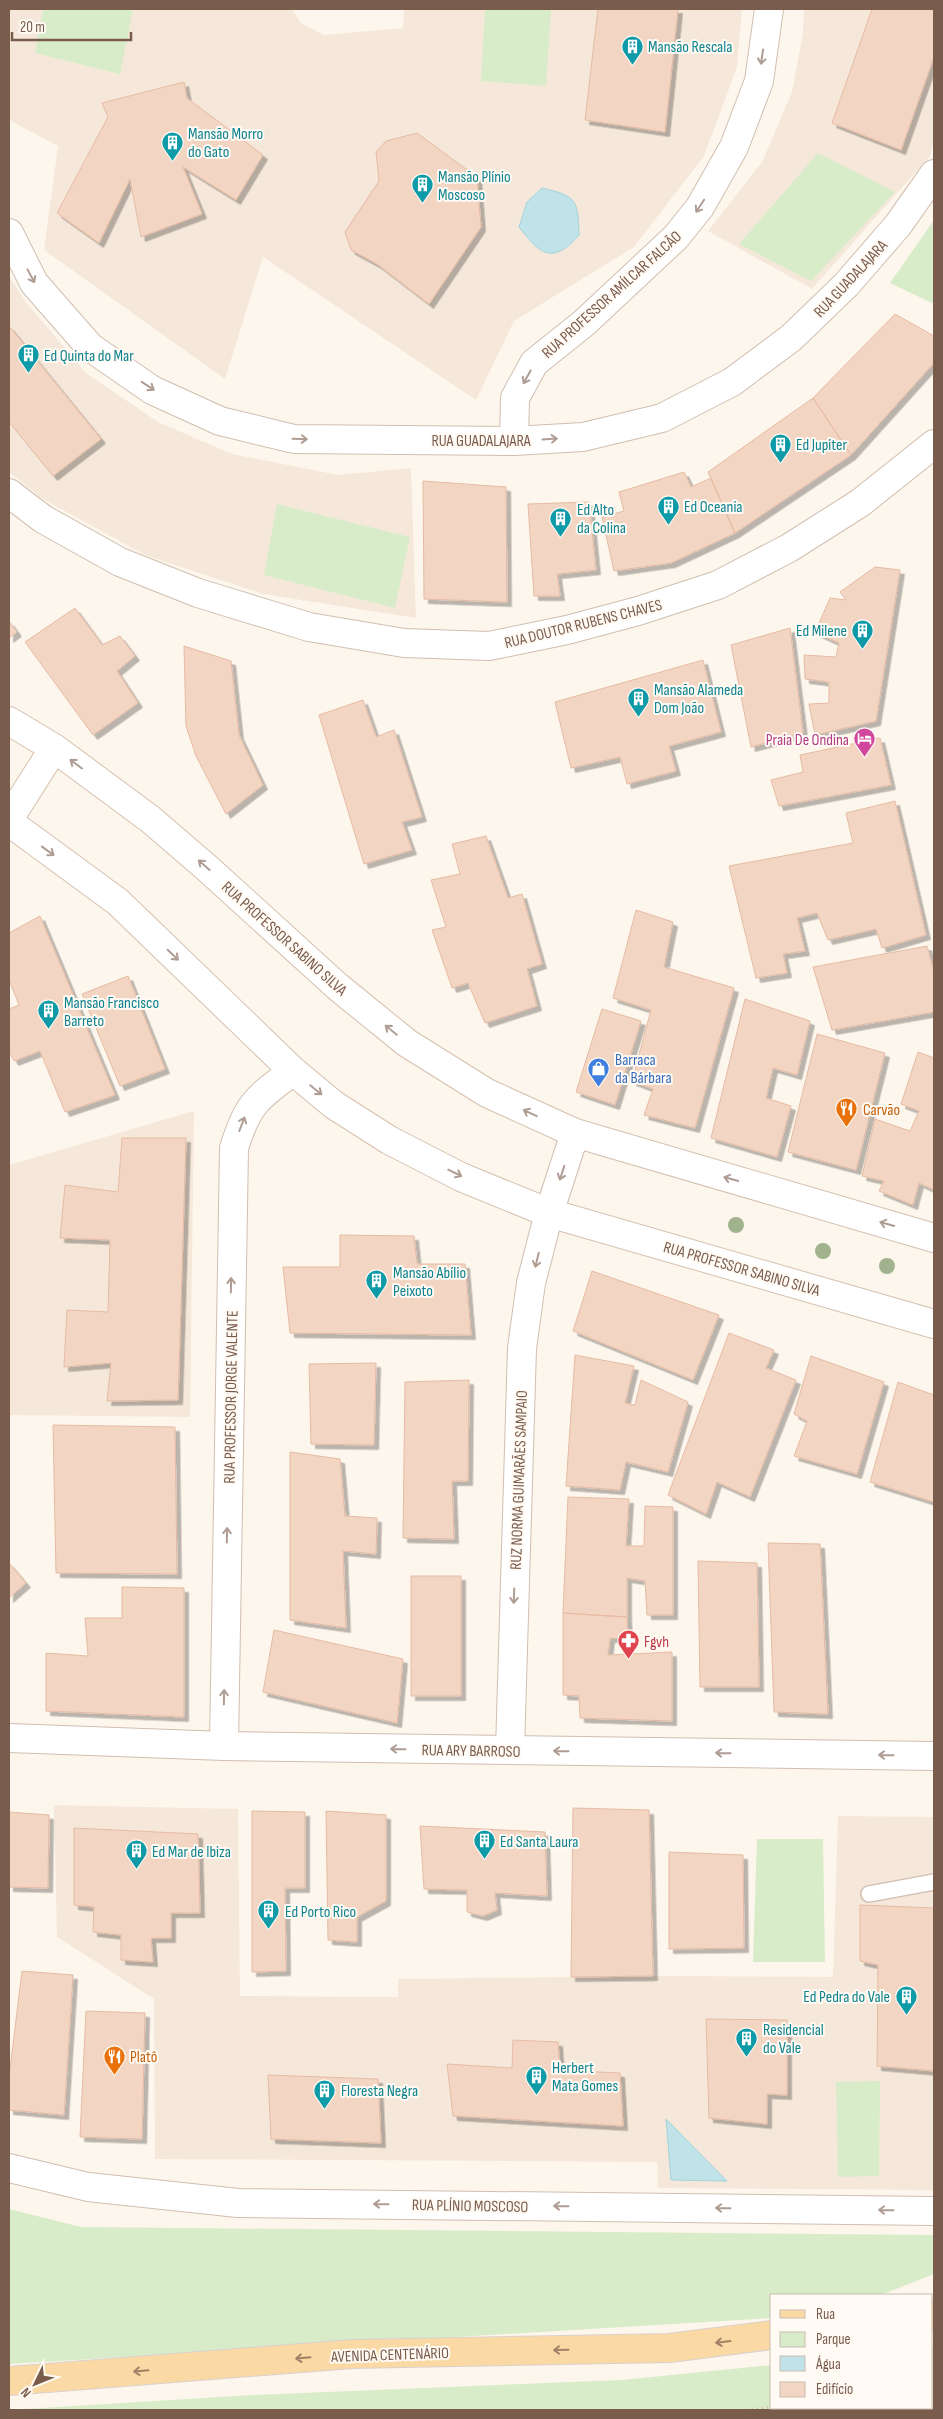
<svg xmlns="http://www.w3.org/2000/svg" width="943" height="2419" font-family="'Sofia Sans Condensed',sans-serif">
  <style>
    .residential { fill: #f5e8da }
    .green { fill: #d8ecc9 }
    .water { fill: #bfe3e8; stroke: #a5d3da }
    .building { fill: #f3d5c3; stroke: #e6bba3; filter: url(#shadow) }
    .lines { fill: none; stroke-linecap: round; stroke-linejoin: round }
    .service-casing { stroke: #d1beb0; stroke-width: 18 }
    .minor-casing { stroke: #d1beb0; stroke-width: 30 }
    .secondary-casing { stroke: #d6c0b0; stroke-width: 30 }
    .primary-casing { stroke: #dad1cd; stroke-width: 30 }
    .path { stroke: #d9b8a5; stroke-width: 3; stroke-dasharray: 1 4; stroke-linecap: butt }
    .service { stroke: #fff; stroke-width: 15 }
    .minor { stroke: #fff; stroke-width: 28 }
    .secondary { stroke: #fff; stroke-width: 28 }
    .primary { stroke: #fbd9a5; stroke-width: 28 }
    .tree { fill: #a0b28e }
    .oneway { stroke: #af9d94 }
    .oneway2 { stroke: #a18267 }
    .labels { text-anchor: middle; stroke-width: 4; stroke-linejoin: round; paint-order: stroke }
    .culture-label { font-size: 16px; fill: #0d838f; stroke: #fffaf3; text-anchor: start }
    .street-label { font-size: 16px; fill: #7a5c4d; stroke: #fffaf3 }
    .hotel-label { font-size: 16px; fill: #b23c85; stroke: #fffaf3; text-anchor: end }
    .shop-label { font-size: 16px; fill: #366cbe; stroke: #fffaf3; text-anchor: start }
    .food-label { font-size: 16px; fill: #c56008; stroke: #fffaf3; text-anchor: start }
    .health-label { font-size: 16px; fill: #be3a42; stroke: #fffaf3; text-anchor: start }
  </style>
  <defs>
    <filter id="shadow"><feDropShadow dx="4.5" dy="4.5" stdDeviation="0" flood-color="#0004"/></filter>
  </defs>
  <rect width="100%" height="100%" fill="#fdf6ec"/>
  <path class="residential" d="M9,9H292L301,23L324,35L403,28L404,9H742L737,67L704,156L634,247L514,321L476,400L263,257L225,379L44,250L58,146L9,120Z
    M804,9H934V138L930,156L812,289L708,231L762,162L792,92L803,33Z
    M9,276L25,301L86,373L158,422L232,454L338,475L411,468L416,618L263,594L145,555L43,499L9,472Z
    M194,1111L190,1417L12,1415L9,1418V1165Z
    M54,1805L238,1809L240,1996L398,1997V1979L653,1976L833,1977L838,1816L934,1817V2190L658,2188L657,2162L155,2159L154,1999L57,1937Z"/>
  <path class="green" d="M43,9H133L120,74L35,53Z
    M485,9H551L546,86L481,81Z
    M818,153L895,192L811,281L739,244Z
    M934,220V304L890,283Z
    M277,504L410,537L395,608L264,575Z
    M757,1839H823L825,1962H753Z
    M880,2081L879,2176L838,2177L836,2082Z
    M9,2209L81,2227L934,2235V2274L881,2295H772V2318L9,2364Z
    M934,2347V2410H9L252,2395L622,2380L772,2365V2408H932V2348Z"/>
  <path class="water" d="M542,188C577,196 578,200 579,235C553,265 540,255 519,227L527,202Z
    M666,2119L727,2181L671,2180Z"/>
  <path class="building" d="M598,9H678L665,132L585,120Z
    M872,9H934V57L901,150L832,123Z
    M184,82L187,98L263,155L236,200L183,167L202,214L141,237L130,179L99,243L57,213L108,117L102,103Z
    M417,133L477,177L481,227L429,304L377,264L351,250L345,232L379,181L376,152L386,141Z
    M895,314L934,336V363L851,455L813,398Z
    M9,326L101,439L53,476L9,422Z
    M813,398L851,455L735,533L708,472Z
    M684,472L691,487L711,478L735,533L671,563L614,571L602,517L624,511L619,492Z
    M423,481L506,487L507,602L424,599Z
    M589,502L596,570L557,574L560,596H534L528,504Z
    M875,567L900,570L876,721L815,735L809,704L829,703V682L805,679L804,655L836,657L839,643L815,632L830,598L846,600L840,592Z
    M75,608L102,645L120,636L135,656L117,671L138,703L93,735L25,642Z
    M9,621L17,632L9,638Z
    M790,628L803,733L751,747L731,645Z
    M184,646L231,661L239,735L263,785L226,814L196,756L186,726Z
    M703,660L721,732L669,746L676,771L627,784L620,757L571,768L555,702Z
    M363,700L376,737L394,730L422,817L402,822L412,850L364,864L319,715Z
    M880,738L891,785L779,806L771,780L803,772L800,755Z
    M895,801L926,935L882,948L876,929L828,940L817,913L797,918L805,951L783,954L787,973L756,978L729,866L853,843L846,813Z
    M486,836L508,898L522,894L542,964L527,969L537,1006L485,1023L468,983L452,988L432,930L446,927L431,880L460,874L452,844Z
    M636,910L673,922L664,967L734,988L695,1128L644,1115L653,1089L632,1081L651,1010L613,998Z
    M40,916L115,1095L65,1112L40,1051L14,1061L9,1051V1009L19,1005L9,980V933Z
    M927,946L934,972V1012L832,1030L813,967Z
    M128,976L165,1069L120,1086L82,994Z
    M745,999L810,1021L797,1075L773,1068L766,1098L791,1106L777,1157L711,1138Z
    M602,1009L641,1021L615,1105L576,1092Z
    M817,1034L885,1053L856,1170L788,1152Z
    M918,1052L934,1058V1190L919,1183L913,1205L879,1191L884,1181L862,1176L875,1119L910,1131L919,1111L901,1104Z
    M122,1138H186L178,1400L107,1401L111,1363L64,1367L67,1310L108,1312L110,1240L60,1238L65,1185L118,1192Z
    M340,1235L414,1236L417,1264H465L471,1335L290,1333L283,1267H340Z
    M592,1271L719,1315L693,1380L573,1331Z
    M729,1333L774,1350L766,1368L796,1380L750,1497L717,1482L706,1514L668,1495Z
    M575,1355L634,1366L625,1403L635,1405L641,1380L688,1402L668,1472L626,1462L620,1490L566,1486Z
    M811,1356L884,1382L857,1474L794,1456L807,1421L794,1414Z
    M376,1363L374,1445L311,1444L309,1364Z
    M469,1380L468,1481H452L454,1539L403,1538L405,1382Z
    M898,1382L934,1395V1502L870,1482Z
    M53,1425L175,1427L177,1574L56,1573Z
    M290,1452L340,1459L345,1516L377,1518L376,1554L343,1551L346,1628L290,1620Z
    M568,1497L629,1499L626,1546H644L645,1506L673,1507V1615H647L645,1581L627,1578V1617L563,1613Z
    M768,1543L820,1544L828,1714L774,1712Z
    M698,1561L757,1563L759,1687H700Z
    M9,1563L26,1583L9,1598Z
    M411,1576H461V1696H411Z
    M122,1587L184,1588V1717L46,1711V1653L88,1656L85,1618H122Z
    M563,1613L627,1617L628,1638H610L608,1655L672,1652V1721L580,1718L579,1696L563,1695Z
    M274,1630L403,1659L397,1723L263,1692Z
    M573,1808L649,1810L653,1976L571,1977Z
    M252,1811L305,1812V1888H285L286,1971L252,1972Z
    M326,1811L386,1815V1901L357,1917V1942L328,1940Z
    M9,1812L49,1815L48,1888L9,1887Z
    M420,1826L545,1832L547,1896L495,1893L497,1910L483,1916L467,1912V1890L424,1889Z
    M74,1828L198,1834L200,1913H171V1938H151L153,1962L121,1960V1935L93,1932L94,1907L74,1905Z
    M669,1852L743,1855L744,1948L669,1949Z
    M860,1905L934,1908V2071L877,2066L878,1965L860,1961Z
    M22,1971L73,1975L64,2115L9,2110V2077Z
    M86,2011L145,2013L142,2139L80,2137Z
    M706,2019L787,2020V2095L767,2094V2124L709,2118Z
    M513,2040L558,2042L560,2070L620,2073L623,2126L453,2116L447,2064L512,2068Z
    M268,2075L378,2079L381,2143L271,2139Z"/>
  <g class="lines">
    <defs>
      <path id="service" d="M869,1894L934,1882"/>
      <path id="minor" d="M9,233L34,283L90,347L152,390L220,421L294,439L514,441L583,437L662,418L732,382L791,338L846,285L898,225L934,174
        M514,441L515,398L534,363L584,323L676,237L700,207L734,147L759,81L769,9
        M9,493L43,519L120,562L198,593L309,627L404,643L489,646L567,630L638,611L718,585L789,548L860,503L934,444
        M9,1738L224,1746L934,1756
        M224,1746L234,1148C248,1103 256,1099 293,1071
        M510,1750L522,1348L531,1283L549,1213L575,1133
        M9,2168L88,2187L238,2203L934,2211"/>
      <path id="secondary" d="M9,721L54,748L150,819L207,868L338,987L407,1043L487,1093L575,1133L934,1238
        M9,819L54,748
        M9,822L118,902L293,1071L334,1105L389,1140L461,1177L549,1213L934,1324"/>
      <path id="primary" d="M932,2316L934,2315
        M9,2381L352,2354L669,2348L772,2335"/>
    </defs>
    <use href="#service" class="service-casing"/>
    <use href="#minor" class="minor-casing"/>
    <use href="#secondary" class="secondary-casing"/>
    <use href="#primary" class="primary-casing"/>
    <path class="path" d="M862,2408L875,2410
      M747,2410L772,2407
      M931,2410H934"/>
    <use href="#service" class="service"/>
    <use href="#minor" class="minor"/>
    <use href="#secondary" class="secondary"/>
    <use href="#primary" class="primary"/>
  </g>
  <g class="tree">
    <circle cx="736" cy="1225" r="8"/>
    <circle cx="823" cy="1251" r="8"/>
    <circle cx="887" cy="1266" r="8"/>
  </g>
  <defs><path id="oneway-shaft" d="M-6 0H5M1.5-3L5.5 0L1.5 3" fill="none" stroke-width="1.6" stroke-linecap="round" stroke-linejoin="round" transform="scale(1.25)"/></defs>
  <g class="oneway">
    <use href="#oneway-shaft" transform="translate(762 57) rotate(98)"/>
    <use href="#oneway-shaft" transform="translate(700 206) rotate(123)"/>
    <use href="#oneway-shaft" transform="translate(31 276) rotate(62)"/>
    <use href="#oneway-shaft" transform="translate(527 377) rotate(119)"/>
    <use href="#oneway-shaft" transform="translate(148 386) rotate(33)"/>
    <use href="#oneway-shaft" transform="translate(300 439) rotate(2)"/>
    <use href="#oneway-shaft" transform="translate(550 439) rotate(-4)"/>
    <use href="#oneway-shaft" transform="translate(76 764) rotate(-143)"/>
    <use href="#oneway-shaft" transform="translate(48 851) rotate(36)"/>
    <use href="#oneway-shaft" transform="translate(204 865) rotate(-139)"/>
    <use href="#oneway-shaft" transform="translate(173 955) rotate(44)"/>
    <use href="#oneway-shaft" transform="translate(391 1030) rotate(-141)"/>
    <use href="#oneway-shaft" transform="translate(316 1090) rotate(39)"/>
    <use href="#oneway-shaft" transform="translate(530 1113) rotate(-155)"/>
    <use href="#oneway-shaft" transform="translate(242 1124) rotate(-69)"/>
    <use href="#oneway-shaft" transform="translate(455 1173) rotate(26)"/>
    <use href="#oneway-shaft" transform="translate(562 1173) rotate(108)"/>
    <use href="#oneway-shaft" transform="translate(731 1179) rotate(-164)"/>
    <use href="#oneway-shaft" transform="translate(887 1224) rotate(-164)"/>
    <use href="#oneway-shaft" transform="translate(537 1260) rotate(104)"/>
    <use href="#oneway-shaft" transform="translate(231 1285) rotate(-89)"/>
    <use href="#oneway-shaft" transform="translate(227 1535) rotate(-89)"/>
    <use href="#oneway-shaft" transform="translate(514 1596) rotate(92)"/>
    <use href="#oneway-shaft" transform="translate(224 1697) rotate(-89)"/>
    <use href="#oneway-shaft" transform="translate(398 1749) rotate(-179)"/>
    <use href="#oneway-shaft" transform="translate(561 1751) rotate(-179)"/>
    <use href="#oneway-shaft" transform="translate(723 1753) rotate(-179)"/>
    <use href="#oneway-shaft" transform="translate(886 1755) rotate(-179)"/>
    <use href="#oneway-shaft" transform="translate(381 2204) rotate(-179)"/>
    <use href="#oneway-shaft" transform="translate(561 2206) rotate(-179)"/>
    <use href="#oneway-shaft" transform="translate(723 2208) rotate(-179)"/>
    <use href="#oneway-shaft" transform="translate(886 2210) rotate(-179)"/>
  </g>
  <g class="oneway2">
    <use href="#oneway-shaft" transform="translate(723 2342) rotate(173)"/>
    <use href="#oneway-shaft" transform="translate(561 2350) rotate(179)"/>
    <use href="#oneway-shaft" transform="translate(303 2358) rotate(175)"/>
    <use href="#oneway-shaft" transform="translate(141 2371) rotate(175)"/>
  </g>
  <defs>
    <symbol id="building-pin" viewBox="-11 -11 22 30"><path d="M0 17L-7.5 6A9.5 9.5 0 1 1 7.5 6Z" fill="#0f9aa8" stroke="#fffaf3"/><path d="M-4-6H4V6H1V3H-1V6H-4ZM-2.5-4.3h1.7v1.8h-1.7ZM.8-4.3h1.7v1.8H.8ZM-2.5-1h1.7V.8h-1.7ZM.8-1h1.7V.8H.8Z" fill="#fff"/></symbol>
    <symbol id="hotel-pin" viewBox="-11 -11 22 30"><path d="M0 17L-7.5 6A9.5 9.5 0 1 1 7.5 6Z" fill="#d1479c" stroke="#fffaf3"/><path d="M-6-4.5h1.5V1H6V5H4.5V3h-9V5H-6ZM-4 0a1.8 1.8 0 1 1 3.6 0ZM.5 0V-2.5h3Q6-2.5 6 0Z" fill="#fff"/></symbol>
    <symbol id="shop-pin" viewBox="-11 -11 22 30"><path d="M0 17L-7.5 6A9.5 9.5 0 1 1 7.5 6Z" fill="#3f7fe0" stroke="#fffaf3"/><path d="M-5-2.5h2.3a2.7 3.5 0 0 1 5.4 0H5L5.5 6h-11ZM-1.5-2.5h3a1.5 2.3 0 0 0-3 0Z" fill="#fff"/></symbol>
    <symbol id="restaurant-pin" viewBox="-11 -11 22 30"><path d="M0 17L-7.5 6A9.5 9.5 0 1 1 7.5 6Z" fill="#e8710a" stroke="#fffaf3"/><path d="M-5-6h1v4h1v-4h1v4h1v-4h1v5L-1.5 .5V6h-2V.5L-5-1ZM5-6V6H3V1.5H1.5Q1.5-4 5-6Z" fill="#fff"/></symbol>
    <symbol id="pharmacy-pin" viewBox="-11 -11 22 30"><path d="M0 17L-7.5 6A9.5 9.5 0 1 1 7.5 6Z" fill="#e0444e" stroke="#fffaf3"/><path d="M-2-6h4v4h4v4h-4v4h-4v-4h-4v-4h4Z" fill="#fff"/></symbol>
  </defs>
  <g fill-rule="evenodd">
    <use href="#building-pin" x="620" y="34" width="25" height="34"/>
    <use href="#building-pin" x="160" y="130" width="25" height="34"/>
    <use href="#building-pin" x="410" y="172" width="25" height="34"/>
    <use href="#building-pin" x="16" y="342" width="25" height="34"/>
    <use href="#building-pin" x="768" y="432" width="25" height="34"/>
    <use href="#building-pin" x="656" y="494" width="25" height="34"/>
    <use href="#building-pin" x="548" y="506" width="25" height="34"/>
    <use href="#building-pin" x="850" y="618" width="25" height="34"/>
    <use href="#building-pin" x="626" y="686" width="25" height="34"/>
    <use href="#hotel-pin" x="852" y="726" width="25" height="34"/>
    <use href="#building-pin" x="36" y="998" width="25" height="34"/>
    <use href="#shop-pin" x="586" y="1056" width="25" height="34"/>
    <use href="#restaurant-pin" x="834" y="1096" width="25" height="34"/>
    <use href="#building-pin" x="364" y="1268" width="25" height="34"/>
    <use href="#pharmacy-pin" x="616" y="1628" width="25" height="34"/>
    <use href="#building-pin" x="472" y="1828" width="25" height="34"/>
    <use href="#building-pin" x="124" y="1838" width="25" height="34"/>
    <use href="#building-pin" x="256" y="1898" width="25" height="34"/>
    <use href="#building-pin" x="894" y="1984" width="25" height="34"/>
    <use href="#building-pin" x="734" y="2026" width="25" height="34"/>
    <use href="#restaurant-pin" x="102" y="2044" width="25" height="34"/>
    <use href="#building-pin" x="524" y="2064" width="25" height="34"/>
    <use href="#building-pin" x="312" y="2078" width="25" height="34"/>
  </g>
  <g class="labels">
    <g class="culture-label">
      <text x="648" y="52">Mansão Rescala</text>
      <text x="188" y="139">Mansão Morro<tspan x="188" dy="18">do Gato</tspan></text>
      <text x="438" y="182">Mansão Plínio<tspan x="438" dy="18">Moscoso</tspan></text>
      <text x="44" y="361">Ed Quinta do Mar</text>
      <text x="796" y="450">Ed Jupiter</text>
      <text x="684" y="512">Ed Oceania</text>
      <text x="577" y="515">Ed Alto<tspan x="577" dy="18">da Colina</tspan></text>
      <text x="847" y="636" text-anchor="end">Ed Milene</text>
      <text x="654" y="695">Mansão Alameda<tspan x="654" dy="18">Dom João</tspan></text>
      <text x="64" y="1008">Mansão Francisco<tspan x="64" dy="18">Barreto</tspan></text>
      <text x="393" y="1278">Mansão Abílio<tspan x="393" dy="18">Peixoto</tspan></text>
      <text x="500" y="1847">Ed Santa Laura</text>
      <text x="152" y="1857">Ed Mar de Ibiza</text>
      <text x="285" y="1917">Ed Porto Rico</text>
      <text x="890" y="2002" text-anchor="end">Ed Pedra do Vale</text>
      <text x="763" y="2035">Residencial<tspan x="763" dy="18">do Vale</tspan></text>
      <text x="552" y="2073">Herbert<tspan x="552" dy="18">Mata Gomes</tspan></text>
      <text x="341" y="2096">Floresta Negra</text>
    </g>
    <g class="street-label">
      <text transform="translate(850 278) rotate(-47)" y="6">RUA GUADALAJARA</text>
      <text transform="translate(611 294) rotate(-42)" y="6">RUA PROFESSOR AMÍLCAR FALCÃO</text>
      <text x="481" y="446">RUA GUADALAJARA</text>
      <text transform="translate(583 623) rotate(-14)" y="6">RUA DOUTOR RUBENS CHAVES</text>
      <text transform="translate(285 938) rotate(42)" y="6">RUA PROFESSOR SABINO SILVA</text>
      <text transform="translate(742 1268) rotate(16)" y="6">RUA PROFESSOR SABINO SILVA</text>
      <text transform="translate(230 1397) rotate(-89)" y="6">RUA PROFESSOR JORGE VALENTE</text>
      <text transform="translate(518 1480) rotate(-88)" y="6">RUZ NORMA GUIMARÃES SAMPAIO</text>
      <text transform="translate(471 1750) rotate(1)" y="6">RUA ARY BARROSO</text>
      <text transform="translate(470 2205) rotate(1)" y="6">RUA PLÍNIO MOSCOSO</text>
      <text transform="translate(390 2354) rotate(-2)" y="6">AVENIDA CENTENÁRIO</text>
    </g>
    <g class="hotel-label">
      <text x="849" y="745">Praia De Ondina</text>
    </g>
    <g class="shop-label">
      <text x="615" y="1065">Barraca<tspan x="615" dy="18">da Bárbara</tspan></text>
    </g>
    <g class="food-label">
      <text x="863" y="1115">Carvão</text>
      <text x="130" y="2062">Platô</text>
    </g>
    <g class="health-label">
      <text x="644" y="1647">Fgvh</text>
    </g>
  </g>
  <rect width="943" height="2419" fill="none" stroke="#7a5c4d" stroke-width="20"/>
  <rect x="770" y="2294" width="162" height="115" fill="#fffaf3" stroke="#cabbb1"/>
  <rect x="780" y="2310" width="25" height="8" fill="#fbd9a5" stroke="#cabbb1"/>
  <text x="816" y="2319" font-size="15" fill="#7a5c4d">Rua</text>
  <rect x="780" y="2332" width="25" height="15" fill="#d8ecc9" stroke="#cabbb1"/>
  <text x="816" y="2344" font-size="15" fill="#7a5c4d">Parque</text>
  <rect x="780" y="2356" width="25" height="15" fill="#bfe3e8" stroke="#cabbb1"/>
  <text x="816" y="2369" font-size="15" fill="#7a5c4d">Água</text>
  <rect x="780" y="2382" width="25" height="15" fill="#f3d5c3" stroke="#cabbb1"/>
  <text x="816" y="2394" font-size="15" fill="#7a5c4d">Edifício</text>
  <g transform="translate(35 2384) rotate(227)" stroke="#fffaf3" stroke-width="4" paint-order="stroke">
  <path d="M0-4L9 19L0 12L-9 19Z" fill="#7a5c4d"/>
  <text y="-8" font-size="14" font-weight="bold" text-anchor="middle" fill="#7a5c4d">N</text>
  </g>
  <path d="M12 32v8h119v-8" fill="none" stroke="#7a5c4d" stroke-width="2.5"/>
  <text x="20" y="32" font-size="15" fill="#7a5c4d" stroke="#fffaf3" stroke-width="4" paint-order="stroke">20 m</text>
</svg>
